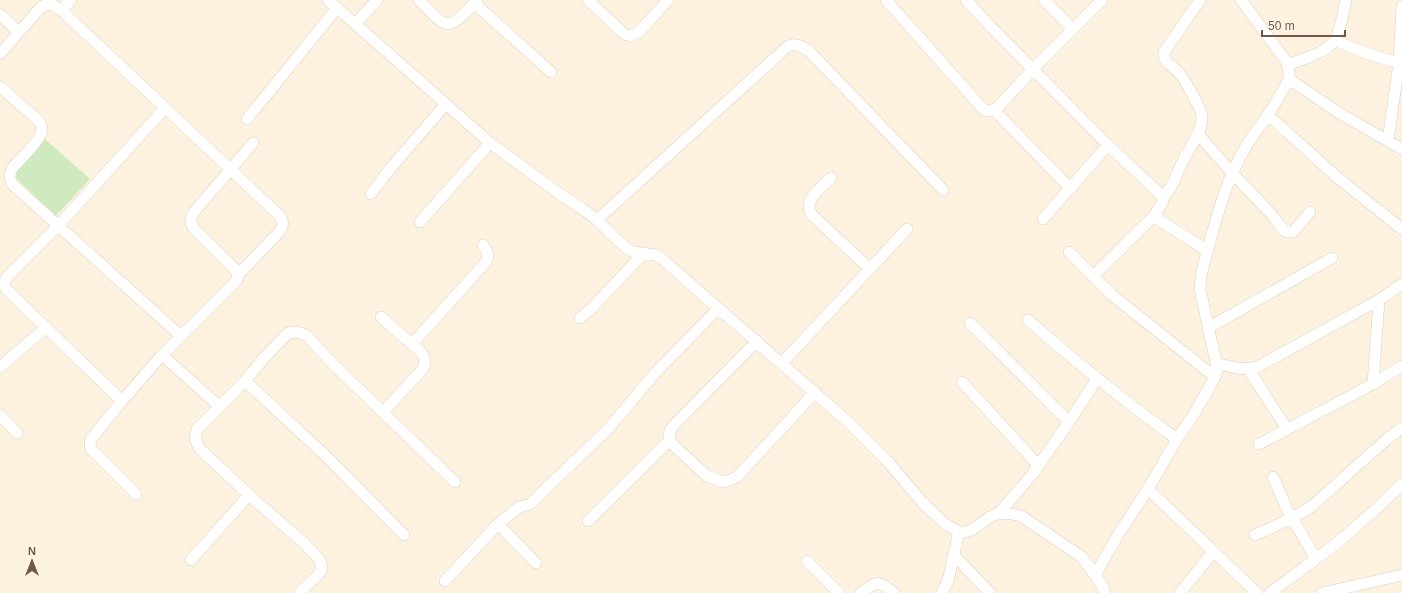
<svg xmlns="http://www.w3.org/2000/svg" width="1402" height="593" font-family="Arial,sans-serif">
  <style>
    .green { fill: #d0eabf }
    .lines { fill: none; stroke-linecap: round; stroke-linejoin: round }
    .minor-casing { stroke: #e1cebc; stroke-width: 12 }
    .minor { stroke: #fff; stroke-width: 11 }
  </style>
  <rect width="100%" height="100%" fill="#fdf2e0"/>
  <path class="green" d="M45,139L90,179L56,216L12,174Z"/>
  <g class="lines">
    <defs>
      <path id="minor" d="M328,0L490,143L561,195L583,209L597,220L626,248L634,252L655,255L661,258L848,422L889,463L922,502L945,524L959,532H966L973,529L990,517L999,513L1012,514L1021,516L1082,557L1102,585L1105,593
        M419,0C448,30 447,33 477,0
        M588,0L624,34L630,36L640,31L668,0
        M886,0L984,110C991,112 994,110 999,106L1033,69L1102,0
        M966,0L991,27L1108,145L1160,194C1167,204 1158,205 1156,214L1159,220L1208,251
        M1044,0L1073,29
        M474,3L551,72
        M61,10L71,0
        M0,14L18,32
        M355,24L377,0
        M1335,40C1355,50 1377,57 1399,63L1402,6
        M0,54L41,7C49,2 54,5 61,10L279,215C283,221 284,224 280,231L238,275
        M1287,65C1302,59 1325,54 1335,40C1340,32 1344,10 1346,0
        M1289,79L1339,113L1402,149
        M0,87L39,121C41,124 42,127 42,130C41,140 20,159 13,167C9,174 9,177 12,184L181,336
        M994,110L1071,189
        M1268,115L1338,178L1402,229
        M247,119L337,8
        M1198,134L1232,173L1273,216L1283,230L1286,232H1293L1310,212
        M1388,141L1399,63
        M831,178C821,188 802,200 812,215L869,268
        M371,194L389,170L445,105
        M1163,198C1173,188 1176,175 1182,163C1188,149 1203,132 1202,116C1201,108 1185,80 1179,73C1173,66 1163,63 1164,52L1200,0
        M1043,219L1108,145
        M597,220L788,46C797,43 801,46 809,51L943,190
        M420,222L490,143
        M1069,252L1112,295L1215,377
        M1093,276L1156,214
        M381,317L421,352C426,359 426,365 421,371L384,411
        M580,318L591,309L643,254
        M1028,320C1076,362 1125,402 1177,439
        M970,323L1069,422L1031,476L999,513
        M1208,328L1332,258
        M757,341L676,423L670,430L669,436L672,444L707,476L723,482L731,480L738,476L815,392
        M412,344L486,262C490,255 487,251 483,245
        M162,355L219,406
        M782,363L907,229
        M1216,363C1231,367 1242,371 1257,367L1379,300L1402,284
        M0,367L45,328
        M1249,370L1287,429
        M245,381L326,456L404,535
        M962,382L1039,466
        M1373,384L1402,366
        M122,401L7,290C3,284 4,281 8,276L58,226L165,108
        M0,415L17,433
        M1069,422L1097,379
        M1259,444L1373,384L1379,300
        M1273,477L1287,509L1316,559
        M1148,489L1257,593
        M136,494L91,449L90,444L91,439L122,401L162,355L237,280L238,275L235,269L195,230C189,223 190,219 194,212L253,143
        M588,521L670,440
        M498,524L536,563
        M1255,535L1292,518L1311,507L1387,439L1402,428
        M954,555L990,593
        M191,560L249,495
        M807,561L839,593
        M1095,575L1118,535L1148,489L1177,439L1194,414L1215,377L1217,371L1216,363L1200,289C1200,273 1205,260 1209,245C1219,209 1228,175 1248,143C1259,127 1271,112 1280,95C1283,90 1287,84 1289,79C1290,72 1288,67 1286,61L1241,0
        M445,581L498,524L519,507L530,504L608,429L657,371L718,309
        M299,593L319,574L322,569L320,560L304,543L249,495L199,448L195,438L197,429L245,381L264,358L288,333L297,332L306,335L334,365L455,482
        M861,593C877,581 878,580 894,593
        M942,593L948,581L959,532
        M1180,593L1213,552
        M1270,593L1336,544L1376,509L1402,484
        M1322,593L1402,575"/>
    </defs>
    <use href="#minor" class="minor-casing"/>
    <use href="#minor" class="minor"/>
  </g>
  <g transform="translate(32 561)" stroke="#fff6e7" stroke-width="3" paint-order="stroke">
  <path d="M0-3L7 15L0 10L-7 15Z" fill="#745747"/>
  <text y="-6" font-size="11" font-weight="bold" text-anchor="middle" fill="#745747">N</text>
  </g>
  <path d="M1262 30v6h83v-6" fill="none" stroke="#745747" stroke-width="2"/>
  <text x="1268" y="30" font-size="12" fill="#745747" stroke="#fff6e7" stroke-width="3" paint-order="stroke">50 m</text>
</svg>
